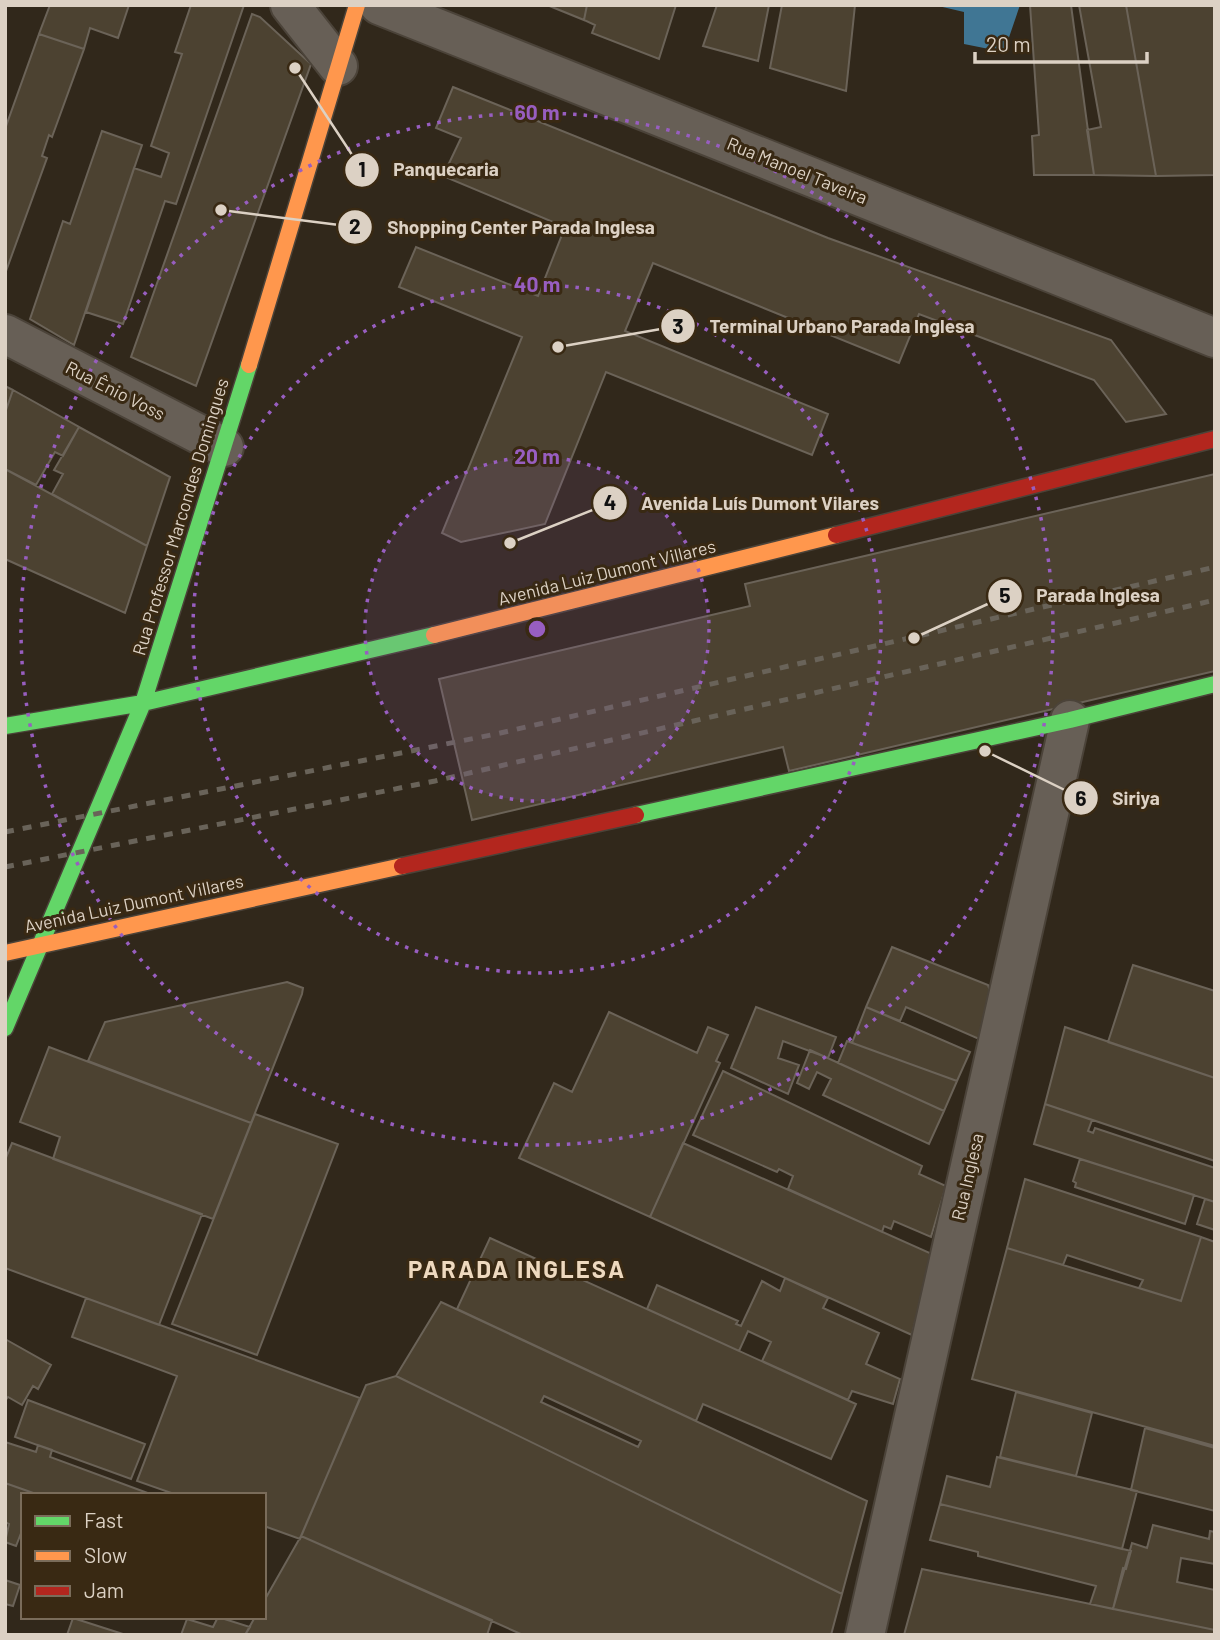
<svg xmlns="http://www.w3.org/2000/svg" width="1220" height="1640" font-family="Barlow,sans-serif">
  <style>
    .water { fill: #407694 }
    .building { fill: #4c4231; stroke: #6b6358; stroke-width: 2; fill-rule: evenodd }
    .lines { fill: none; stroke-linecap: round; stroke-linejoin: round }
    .street-casing { stroke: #4b4339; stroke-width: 42 }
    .fast-casing { stroke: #4b4339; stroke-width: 19 }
    .slow-casing { stroke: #4b4339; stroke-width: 19 }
    .jam-casing { stroke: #4b4339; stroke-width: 19 }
    .street { stroke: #675f56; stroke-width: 38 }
    .fast { stroke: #63d668; stroke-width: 16 }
    .slow { stroke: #ff974d; stroke-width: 16 }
    .jam { stroke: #b3261e; stroke-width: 16 }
    .rail { stroke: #696359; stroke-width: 5; stroke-dasharray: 9 9; stroke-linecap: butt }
    .ring { fill: none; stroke: #985ec0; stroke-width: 3.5; stroke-dasharray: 3.5 7 }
    .labels { text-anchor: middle; stroke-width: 6; stroke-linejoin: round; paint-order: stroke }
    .street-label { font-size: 18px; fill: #dcd1c4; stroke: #392913 }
    .district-label { font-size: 24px; font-weight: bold; letter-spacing: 2px; fill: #eed9bf; stroke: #392913 }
    .centre { fill: #985ec0; stroke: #392913; stroke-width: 3.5 }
    .ring-label { font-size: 21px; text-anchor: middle; font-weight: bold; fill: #985ec0; stroke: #392913; stroke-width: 6; stroke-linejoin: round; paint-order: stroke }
    .leader { fill: none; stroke: #dcd1c4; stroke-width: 2.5 }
    .callout-dot { fill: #dcd1c4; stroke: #392913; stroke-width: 2.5 }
    .mark-label { font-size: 21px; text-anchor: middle; font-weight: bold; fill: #111 }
    .callout-label { font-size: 19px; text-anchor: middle; font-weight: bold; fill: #dcd1c4; stroke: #392913; stroke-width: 6; stroke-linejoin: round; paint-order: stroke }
  </style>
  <rect width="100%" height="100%" fill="#31281b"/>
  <path class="water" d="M934,5H1020L1004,52L964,44V12Z"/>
  <path class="building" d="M50,5H129L118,38L90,28L84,49L39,34Z
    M191,5H244L176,204L165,201L123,324L86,312L134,168L161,177L169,153L151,146L182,54L175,52Z
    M547,5H587L584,20Z
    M587,5H676L659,59L592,33L595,25L584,20Z
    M717,5H769L758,61L703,46Z
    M782,5H855L846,91L770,68Z
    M1030,5H1071L1094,175H1034L1032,136L1039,135Z
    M1079,5H1126L1156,176L1094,175L1087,130L1101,127Z
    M1126,5H1215V175L1156,176Z
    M252,14L260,17L311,64L196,386L131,357Z
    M39,34L84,49L52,137L49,135L42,156L47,158L5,274V129Z
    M453,87L828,238L1111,340L1166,414L1126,422L1094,380L919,314L899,363L653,263L625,331L828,414L812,455L606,372L545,524L461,542L442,533L522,337L399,287L416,247L538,296L565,227L443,176L461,138L436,128Z
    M102,131L142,145L74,345L30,319L63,221L70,224Z
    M5,386L13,390L5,413Z
    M13,390L79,427L63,456L55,452L36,485L5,469V413Z
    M79,427L170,477L147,546L52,494L63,474L54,470Z
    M5,469L147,546L125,613L5,559Z
    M1215,474V671L789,771L783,747L472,820L439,679L750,606L745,584Z
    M892,947L988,985L994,1004L979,1039L906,1007L900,1021L866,1007Z
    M1133,965L1215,991V1078L1108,1042Z
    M287,982L303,988L302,994L251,1123L88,1061L105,1022Z
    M756,1007L836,1037L828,1058L783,1041L778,1058L799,1065L788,1094L731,1068Z
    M866,1007L970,1052L957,1081L852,1043Z
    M609,1012L697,1053L708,1027L728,1035L716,1061L720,1063L650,1217L519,1158L554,1083L572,1092Z
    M1065,1027L1215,1078V1161L1045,1104Z
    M847,1041L957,1081L944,1111L838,1063Z
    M49,1047L251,1123L213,1219L53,1159L60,1137L20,1122Z
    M810,1050L944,1111L929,1144L823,1095L831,1079L817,1072L809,1089L797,1083Z
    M723,1071L922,1166L919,1174L946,1186L931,1237L894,1221L891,1229L884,1226L882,1232L788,1189L793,1176L779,1169L777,1172L693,1135Z
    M1045,1104L1092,1120L1088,1131L1093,1133L1095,1128L1215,1168V1202L1034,1144Z
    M255,1114L338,1144L257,1355L172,1324Z
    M12,1143L202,1214L159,1325L5,1268V1160Z
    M683,1143L932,1254L912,1335L650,1217Z
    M1080,1159L1194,1195L1185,1224L1075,1187L1076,1183L1073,1181Z
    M1025,1179L1201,1237L1181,1301L1139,1288L1143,1280L1067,1255L1063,1265L1007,1248Z
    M1205,1199L1215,1202V1230L1197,1224Z
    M1201,1237L1215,1242V1446L972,1379L1007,1248L1181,1301Z
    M490,1238L856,1404L831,1459L703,1404L696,1421L457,1309Z
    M785,1278L828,1298L823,1308L879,1333L866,1364L900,1379L893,1404L852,1391L848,1400L762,1361L771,1342L748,1331L739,1351L647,1309L657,1285L738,1321L736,1324L741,1326L762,1281L780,1291Z
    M86,1298L360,1398L300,1539L264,1526V1495H177L137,1481L177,1376L72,1337Z
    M441,1302L867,1501L842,1594L396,1376ZM544,1396L641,1441L638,1447L541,1402Z
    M5,1339L51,1365L38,1389L33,1386L22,1405L8,1397L5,1401Z
    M396,1376L842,1594L831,1635H523L301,1536L366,1385Z
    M1016,1392L1092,1413L1076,1476L1000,1457Z
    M28,1400L145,1444L131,1479L15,1437Z
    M1145,1428L1215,1448V1511L1131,1490Z
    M5,1442L36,1452L38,1445L52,1450L50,1457L153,1495H39L5,1483Z
    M997,1457L1137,1491L1122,1549L940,1504L947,1476L990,1487Z
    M5,1483L39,1495H23V1528L16,1546L5,1542L9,1524L5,1522Z
    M940,1504L1131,1551L1126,1569L1123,1568L1113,1609L1090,1604L1096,1586L978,1556V1552L930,1540Z
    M1153,1525L1209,1539L1210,1531L1215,1532V1564L1181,1558L1177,1582L1215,1590V1630L1113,1609L1132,1543L1147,1548Z
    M301,1536L492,1620L487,1635H245L255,1617H264V1601Z
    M922,1569L1215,1630V1635H904Z
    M5,1580L20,1585L13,1606L5,1604Z
    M218,1617L250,1627L245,1635H181L187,1619L213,1627Z
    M73,1618L126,1635H67Z"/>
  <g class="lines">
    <defs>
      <path id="street" d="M290,5L338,66
        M379,5L1215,338
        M5,334L224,447
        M865,1635L1070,720"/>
      <path id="fast" d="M5,726L143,703L434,635
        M636,815L1070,720L1215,684
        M5,1028L143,703L249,365"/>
      <path id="slow" d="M249,365L357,5
        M434,635L836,535
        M5,953L402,866"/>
      <path id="jam" d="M836,535L1215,439
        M402,866L636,815"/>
    </defs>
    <use href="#street" class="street-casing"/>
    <use href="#fast" class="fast-casing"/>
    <use href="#slow" class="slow-casing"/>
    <use href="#jam" class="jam-casing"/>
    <use href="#street" class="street"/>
    <use href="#fast" class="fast"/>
    <use href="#slow" class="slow"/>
    <use href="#jam" class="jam"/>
    <path class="rail" d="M5,832L496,734L1215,567
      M5,867L435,781L1215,600"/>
  </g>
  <circle cx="537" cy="629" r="172" fill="#985ec0" fill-opacity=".12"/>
  <g class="ring">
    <circle cx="537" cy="629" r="172"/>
    <circle cx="537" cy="629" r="344"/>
    <circle cx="537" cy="629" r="516"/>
  </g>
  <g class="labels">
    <g class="street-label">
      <text transform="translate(797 171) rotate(22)" y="6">Rua Manoel Taveira</text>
      <text transform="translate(115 391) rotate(27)" y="6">Rua Ênio Voss</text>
      <text transform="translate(181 517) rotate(-73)" y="6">Rua Professor Marcondes Domingues</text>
      <text transform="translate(607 573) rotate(-14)" y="6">Avenida Luiz Dumont Villares</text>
      <text transform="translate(134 904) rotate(-12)" y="6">Avenida Luiz Dumont Villares</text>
      <text transform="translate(968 1177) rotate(-77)" y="6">Rua Inglesa</text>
    </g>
    <g class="district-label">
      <text x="517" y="1278">PARADA INGLESA</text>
    </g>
  </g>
  <circle cx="537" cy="629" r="10" class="centre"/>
  <g class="ring-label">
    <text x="537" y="120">60 m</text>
    <text x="537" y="292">40 m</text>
    <text x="537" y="464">20 m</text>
  </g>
  <path class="leader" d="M295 68L362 170M221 210L355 227M558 347L678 326M510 543L610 503M914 638L1005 596M985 751L1081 798"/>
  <g class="callout-dot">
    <circle cx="295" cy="68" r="7"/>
    <circle cx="221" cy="210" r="7"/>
    <circle cx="558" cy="347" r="7"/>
    <circle cx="510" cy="543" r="7"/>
    <circle cx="914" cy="638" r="7"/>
    <circle cx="985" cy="751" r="7"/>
    <circle cx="362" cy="170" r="18"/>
    <circle cx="355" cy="227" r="18"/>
    <circle cx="678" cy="326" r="18"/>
    <circle cx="610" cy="503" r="18"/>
    <circle cx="1005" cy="596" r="18"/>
    <circle cx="1081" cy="798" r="18"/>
  </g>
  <g class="mark-label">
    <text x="362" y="177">1</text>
    <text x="355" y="234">2</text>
    <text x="678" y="334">3</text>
    <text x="610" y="510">4</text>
    <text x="1005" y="603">5</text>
    <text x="1081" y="806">6</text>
  </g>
  <g class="callout-label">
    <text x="446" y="176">Panquecaria</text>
    <text x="521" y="234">Shopping Center Parada Inglesa</text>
    <text x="842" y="333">Terminal Urbano Parada Inglesa</text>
    <text x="760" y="510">Avenida Luís Dumont Vilares</text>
    <text x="1098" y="602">Parada Inglesa</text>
    <text x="1136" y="805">Siriya</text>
  </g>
  <rect width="1220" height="1640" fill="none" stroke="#dcd1c4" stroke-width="14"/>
  <rect x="21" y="1493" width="245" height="126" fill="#392913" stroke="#7a6c5a" stroke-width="2"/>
  <rect x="35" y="1516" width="35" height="10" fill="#63d668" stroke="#7a6c5a" stroke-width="2"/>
  <text x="84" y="1528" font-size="21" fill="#dcd1c4">Fast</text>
  <rect x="35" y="1551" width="35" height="10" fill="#ff974d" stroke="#7a6c5a" stroke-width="2"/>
  <text x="84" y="1563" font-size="21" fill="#dcd1c4">Slow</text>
  <rect x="35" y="1586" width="35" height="10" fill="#b3261e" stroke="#7a6c5a" stroke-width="2"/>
  <text x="84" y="1598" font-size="21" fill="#dcd1c4">Jam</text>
  <path d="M975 52v10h172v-10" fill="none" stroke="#dcd1c4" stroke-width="3.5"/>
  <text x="986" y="52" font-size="21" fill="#dcd1c4" stroke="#392913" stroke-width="5" paint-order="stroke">20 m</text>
</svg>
